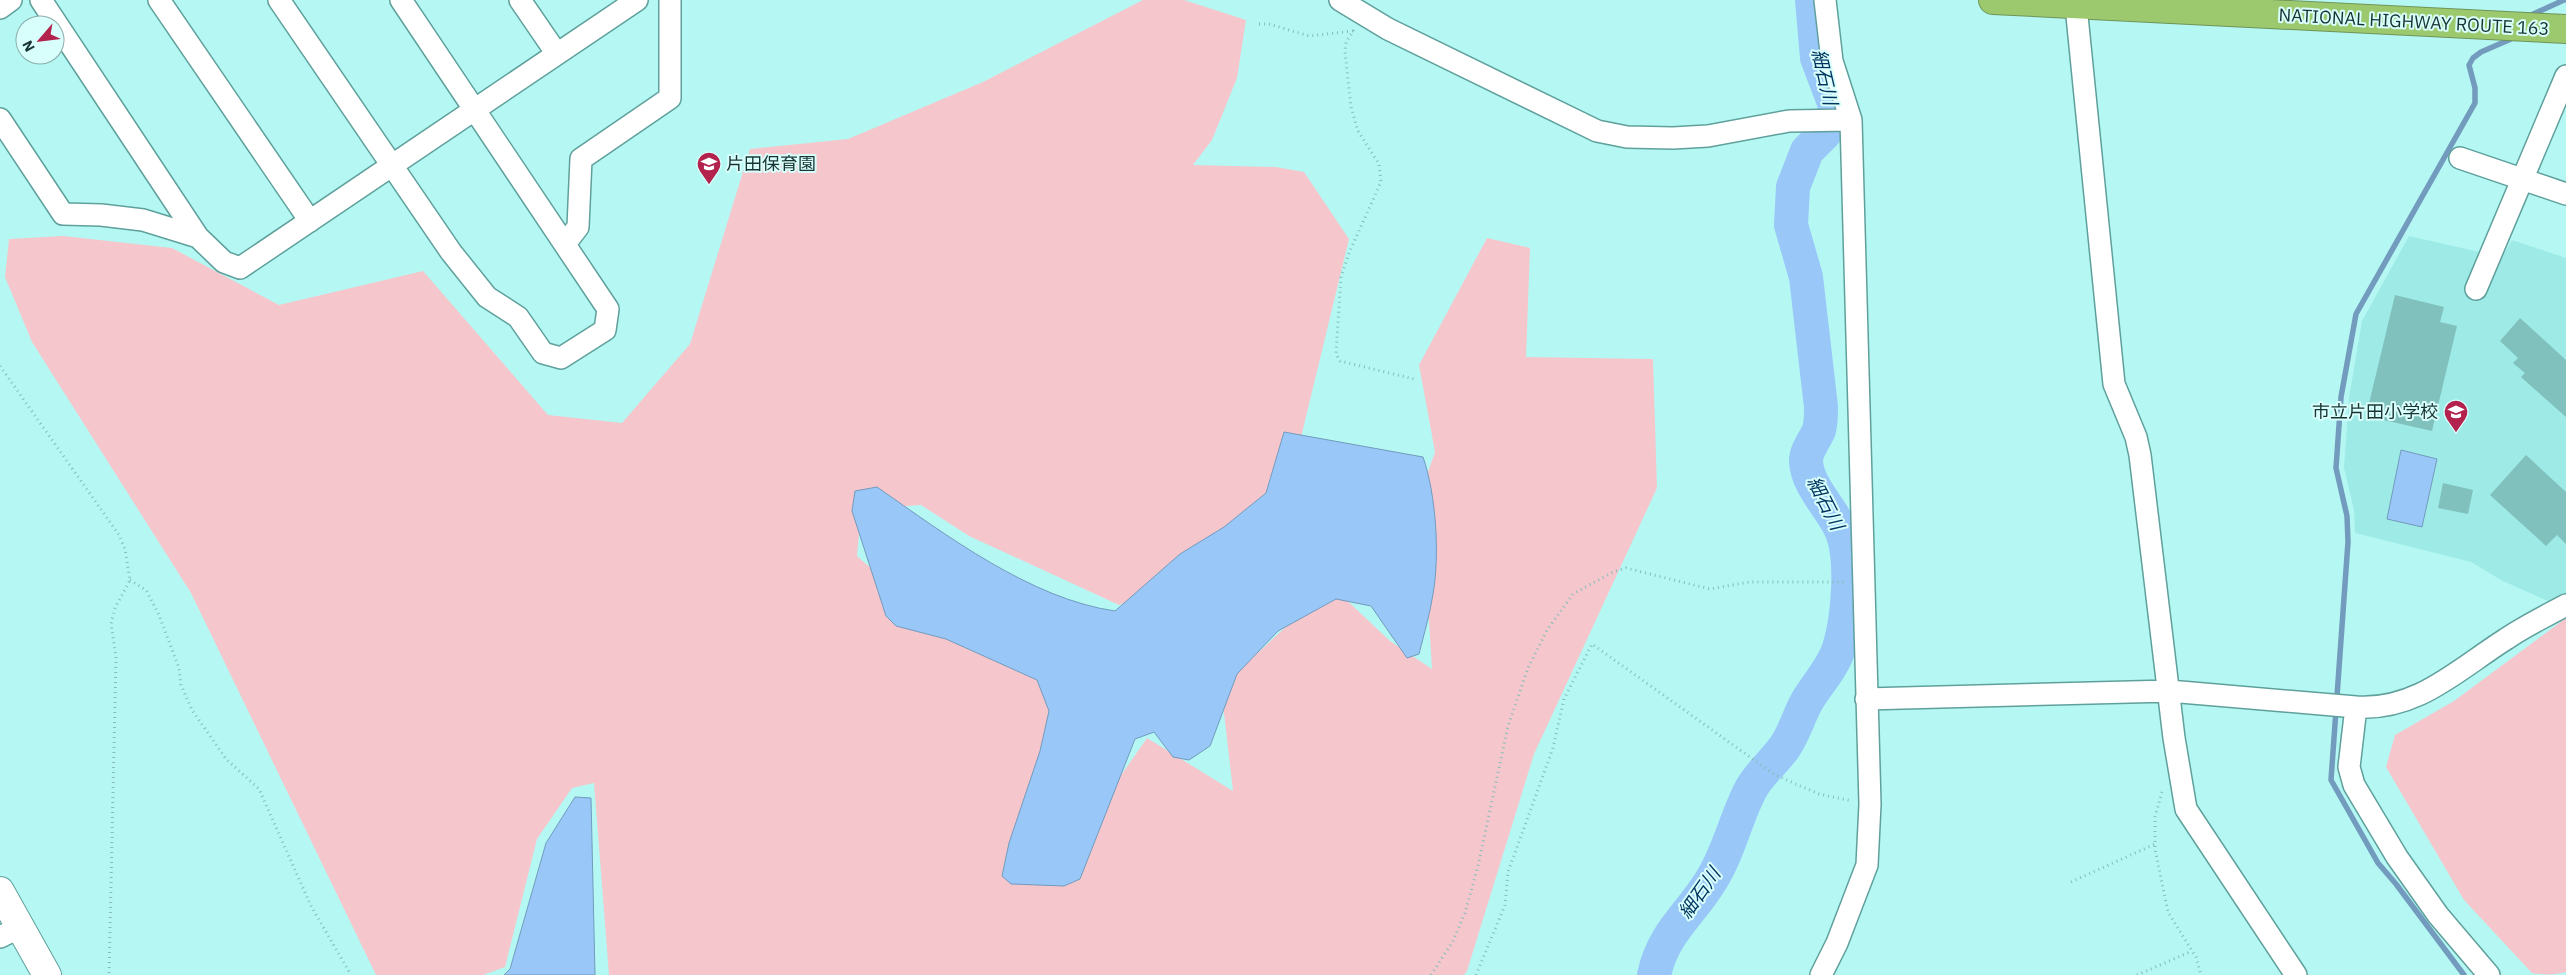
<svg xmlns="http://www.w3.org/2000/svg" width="2566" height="975" font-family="'IBM Plex Sans','Noto Sans JP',sans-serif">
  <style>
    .built { fill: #9eeae6 }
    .green { fill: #f5c7cc }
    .water { fill: #99c7f8; stroke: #729bbd }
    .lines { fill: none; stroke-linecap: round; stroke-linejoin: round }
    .stream { stroke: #729bbd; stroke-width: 5.5 }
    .river { stroke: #99c7f8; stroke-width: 34 }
    .building { fill: #80c1bd }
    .street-casing { stroke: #5fa09c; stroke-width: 24 }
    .secondary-casing { stroke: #5fa09c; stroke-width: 30 }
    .highway-casing { stroke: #6e9459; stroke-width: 30 }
    .path { stroke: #86bcb9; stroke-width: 3; stroke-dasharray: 1 4; stroke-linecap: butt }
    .street { stroke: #fff; stroke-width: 21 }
    .secondary { stroke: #fff; stroke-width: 28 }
    .highway { stroke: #9cc96e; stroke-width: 28 }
    .labels { text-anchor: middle; stroke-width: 4; stroke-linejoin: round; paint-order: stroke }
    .street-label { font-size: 18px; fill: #183332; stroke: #d8fffc }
    .poi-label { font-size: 18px; fill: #183332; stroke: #d8fffc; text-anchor: start }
    .water-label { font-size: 19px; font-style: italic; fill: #00345f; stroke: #d8fffc }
  </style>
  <rect width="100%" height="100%" fill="#b5f8f3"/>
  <path class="built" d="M2409,236L2502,257L2512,240L2566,258V597L2550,602L2501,580L2471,562L2355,533L2354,510L2344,468L2349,398L2362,321Z"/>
  <path class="green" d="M1143,0H1184L1246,20L1237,78L1212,140L1193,165L1276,167L1304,172L1349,239L1288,491L1201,572L1119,605L969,536L921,505L891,507L860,523L857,556L929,619L1065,676L1044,886L1147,738L1233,791L1221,687L1290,623L1338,592L1390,641L1432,669L1428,604L1416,505L1435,452L1419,365L1487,238L1530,248L1526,357L1653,359L1657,488L1534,754L1467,971L1464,975H609L594,783L572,788L537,839L505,967L483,975H376L191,593L32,342L5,277L9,239L63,236L172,248L279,305L423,271L548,415L622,423L690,344L750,149L848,139L983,82Z
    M2566,618V972C2557,975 2542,975 2532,973L2464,900L2386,767L2395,735L2454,701Z"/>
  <path class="water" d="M1284,432L1423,457C1436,494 1440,555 1433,594C1430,614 1424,634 1419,654L1407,658L1371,606L1336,599L1278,631L1237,674L1210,746L1189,760L1173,757L1154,732L1135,739L1080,879L1064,886L1011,884L1002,876L1009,843L1040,751L1049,711L1037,680L946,639L896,626L886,616L852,511L855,491L877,487C946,535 1031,599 1115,611L1180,554L1224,527L1266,493Z
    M2401,450L2437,459L2422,527L2387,519Z
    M575,797L591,798L595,975H504L510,969L546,843Z"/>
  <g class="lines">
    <path class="stream" d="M2529,16L2564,0
      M2464,975L2396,884L2378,863L2331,780L2348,542L2347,516L2336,468L2341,397L2356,314L2475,103V88L2469,65L2473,58L2481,52L2511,39"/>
    <path class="river" d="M1654,975C1663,933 1689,916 1710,882C1729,853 1735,819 1751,789C1759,774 1774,762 1784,748C1794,734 1798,718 1806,703C1816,685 1833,668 1839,648C1848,619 1853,561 1842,532C1833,509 1807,487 1806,461C1806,450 1815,440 1819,430C1821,423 1821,414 1821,407L1806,277L1791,225L1793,187L1807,151L1825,133L1836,108L1817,58L1812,0"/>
  </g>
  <path class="building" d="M2395,295L2444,307L2440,322L2457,326L2432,431L2366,416Z
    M2520,318L2566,360V417L2521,377L2525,373L2513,363L2518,358L2500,341Z
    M2526,455L2566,492V544L2557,535L2546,546L2490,495Z
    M2443,483L2473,490L2468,514L2438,508Z"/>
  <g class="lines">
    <defs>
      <path id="street" d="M41,0L198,237
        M159,0L310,221
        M279,0L451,252L487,297L518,317L543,353L561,358L605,330L608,309L401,0
        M520,0L557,54
        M1340,0L1388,29L1597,131L1627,137L1673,138L1708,136L1789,121L1851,120
        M2076,6L2114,384L2136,437L2140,455L2174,738L2186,809L2296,975
        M0,8L11,0
        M0,119L63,214L101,215L143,220L198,237L224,262L240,268L637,0
        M2460,158L2566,194
        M565,244L578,227L581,159L670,98V0
        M2476,289L2566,76
        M1866,699L2169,691L2356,707C2417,711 2457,670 2506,639C2525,626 2546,616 2566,605
        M2356,707L2349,767L2354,785L2397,857L2438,915L2489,975
        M0,937L20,927
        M1821,975L1837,943L1867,865L1870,804L1851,120L1832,61L1825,0"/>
      <path id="secondary" d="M0,891L47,975"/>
      <path id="highway" d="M1993,0L2566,29"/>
    </defs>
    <use href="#street" class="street-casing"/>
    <use href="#secondary" class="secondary-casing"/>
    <use href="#highway" class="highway-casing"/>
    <path class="path" d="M1259,24H1269L1309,36L1353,31
      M1354,30L1346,42L1345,52L1351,107L1358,131L1379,164L1381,182L1349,253L1341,277L1336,354L1340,361L1414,379
      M0,366L119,535L125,549L130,580L115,608L111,624L116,657L109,975
      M130,580L146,590L159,615L179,668L181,685L192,710L226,759L259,789L311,906L351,975
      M2162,792L2155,817V849L2168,912L2196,957L2201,975
      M2071,882L2155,844
      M1431,975L1453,941L1465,913L1478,866L1508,726L1528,668L1547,630L1573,594L1613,572L1626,568L1710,589L1749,582H1844
      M1476,975L1505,905L1508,872L1553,748L1564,699L1592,644L1775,775L1819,794L1852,801
      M2137,975L2192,951"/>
    <use href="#street" class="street"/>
    <use href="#secondary" class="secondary"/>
    <use href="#highway" class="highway"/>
  </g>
  <defs>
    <symbol id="school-pin" viewBox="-11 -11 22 30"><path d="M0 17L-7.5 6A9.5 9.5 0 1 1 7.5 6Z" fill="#b3224c" stroke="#d8fffc"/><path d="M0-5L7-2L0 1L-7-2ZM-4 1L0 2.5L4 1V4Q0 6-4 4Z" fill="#fff"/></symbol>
  </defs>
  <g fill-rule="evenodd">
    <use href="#school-pin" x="695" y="150" width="28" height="38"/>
    <use href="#school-pin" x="2442" y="398" width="28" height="38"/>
  </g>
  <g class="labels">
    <g class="street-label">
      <text transform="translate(2414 22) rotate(3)" y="6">NATIONAL HIGHWAY ROUTE 163</text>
    </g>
    <g class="poi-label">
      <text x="726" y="170">片田保育園</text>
      <text x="2438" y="418" text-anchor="end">市立片田小学校</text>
    </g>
    <g class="water-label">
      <text transform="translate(1825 77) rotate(77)" y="7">細石川</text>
      <text transform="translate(1826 503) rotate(63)" y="7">細石川</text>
      <text transform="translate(1699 893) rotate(-55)" y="7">細石川</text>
    </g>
  </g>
  <g transform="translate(40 40) rotate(242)"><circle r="24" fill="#d8fffc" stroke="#8badab"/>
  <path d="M0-4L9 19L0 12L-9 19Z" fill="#b3224c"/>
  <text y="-8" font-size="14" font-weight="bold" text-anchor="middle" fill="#183332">N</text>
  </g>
</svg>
